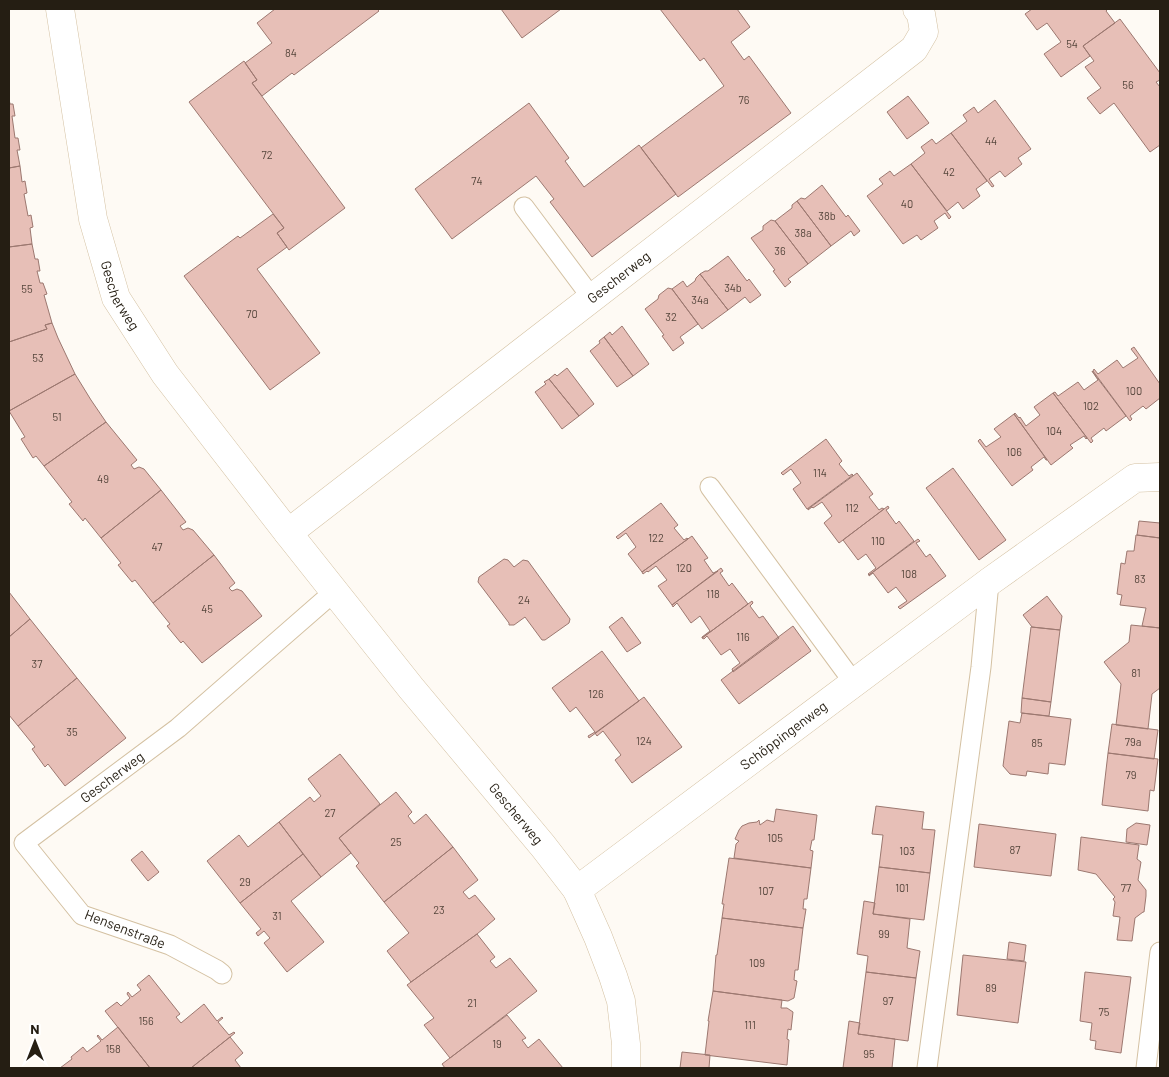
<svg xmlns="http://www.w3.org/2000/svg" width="1169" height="1077" font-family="Barlow,sans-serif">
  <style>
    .building { fill: #e7bfb7; stroke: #9c7870 }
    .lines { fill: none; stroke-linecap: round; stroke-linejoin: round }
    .service-casing { stroke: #d4c1a2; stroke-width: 21 }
    .minor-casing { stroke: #d4c1a2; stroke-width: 29 }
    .service { stroke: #fff; stroke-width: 19 }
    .minor { stroke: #fff; stroke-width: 28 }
    .labels { text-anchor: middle; stroke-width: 4; stroke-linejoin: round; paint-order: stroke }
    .number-label { font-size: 11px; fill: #56463c }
    .street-label { font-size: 14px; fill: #251e13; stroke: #fff }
  </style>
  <rect width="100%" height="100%" fill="#fefaf4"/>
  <path class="building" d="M275,9H377L379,11L294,75L292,73L262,96L252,83L257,80L245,63L272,43L257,23Z
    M501,9H561L522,38Z
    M660,9H737L750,27L731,42L744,60L749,56L791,113L678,197L641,148L724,86L704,58L700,61Z
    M1032,9H1108L1106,11L1115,23L1083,46L1090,56L1061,77L1044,54L1061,42L1047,23L1037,30L1025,14Z
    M1120,19L1160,73V80L1156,82L1160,87V145L1150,152L1114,103L1100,114L1087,98L1101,88L1085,67L1094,61L1083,46Z
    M244,61L257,80L252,83L345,208L289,250L277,233L284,228L189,102Z
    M908,96L929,123L907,139L887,112Z
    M9,99L10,104H13L15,116H12L15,138H18L20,150H17L20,166L9,168Z
    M995,100L1031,149L1018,158L1022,164L1005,177L1000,171L989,179L994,186L992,187L951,133L967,121L963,115L974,107L978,113Z
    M529,103L569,158L565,161L584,187L639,145L676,194L592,257L550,202L554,199L536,176L452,239L415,189Z
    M951,133L987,181L976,189L980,196L963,209L958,202L947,211L911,164L925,153L921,147L932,139L936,144Z
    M911,164L951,217L949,219L945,213L934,221L938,228L921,240L917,235L903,244L867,196L883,184L879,179L890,171L894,176Z
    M20,166L22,182L25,181L27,193L24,194L28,216L31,215L33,227L30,228L32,244L9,247V168Z
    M822,185L846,217L848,215L860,231L854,236L851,231L831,246L797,201L801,198L805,199Z
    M797,201L831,246L808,264L775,221L792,208V205Z
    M273,214L284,228L277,233L287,247L257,269L320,353L270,390L184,276L238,236L240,238Z
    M771,220L775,221L808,264L788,279L791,282L785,287L773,271L775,270L751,238L763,230V226Z
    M32,244L35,259H38L40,271H37L40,283H43L47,294L44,295L52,323L45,325L47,329L9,342V247Z
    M728,256L747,281L749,279L761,295L750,303L745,297L728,310L700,274L705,271H708Z
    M700,274L728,310L702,329L672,289L683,281L687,287L695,281L696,278Z
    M668,288L672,289L698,324L680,337L684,343L673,351L662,336L664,335L645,309L658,299L659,295Z
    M52,323L58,338L75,374L9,411V342L47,329L45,325Z
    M622,326L649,364L633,376L604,337L610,332L612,335Z
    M604,337L633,376L617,387L590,351L600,343L599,341Z
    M1134,347L1160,384V398L1146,409L1143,406L1130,416L1132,419L1130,421L1093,371L1094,369L1098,374L1117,360L1123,368L1138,358L1131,349Z
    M567,368L594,404L579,416L549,379L555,374L557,376Z
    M1092,371L1126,416L1106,431L1104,428L1091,438L1093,441L1091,443L1053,393L1055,392L1058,396L1078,382L1084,390L1098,380Z
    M75,374L91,400L106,422L44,466L36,456L33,458L21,439L25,437L9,411Z
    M549,379L579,416L562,429L535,392L546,384L544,382Z
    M1053,393L1087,438L1086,439L1084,436L1070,445L1073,448L1051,465L1014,414L1015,413L1019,418L1020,417L1026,426L1040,415L1034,407Z
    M1014,414L1047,460H1046L1044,457L1031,467L1033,470L1012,486L978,441L980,439L986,447L1001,437L994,429Z
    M106,422L137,460L131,465L134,469L139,467L144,469L161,490L101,538L85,518L83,521L69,504L72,502L44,466Z
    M826,439L842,461L839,464L849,476L852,474L853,475L807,509L793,489L801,483L791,469L783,475L781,473Z
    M953,468L1006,540L979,560L926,488Z
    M857,473L873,494L869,497L879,510L882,508L884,509L839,543L824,523L832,516L822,502L813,508L812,507L808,510V509Z
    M161,490L186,522L180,526L183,530L188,528L193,530L214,555L153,603L135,580L132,582L118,565L121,563L101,538Z
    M661,503L678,525L674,528L684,540L687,538L688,539L642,572L628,554L636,547L626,533L618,539L616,537Z
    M888,506L889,508L886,510L896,524L899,521L914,541L869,575L868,574L876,568L866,554L858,560L843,540Z
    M1139,521L1160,523V538L1137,535Z
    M1136,535L1160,538V628L1142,626L1146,608L1120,605L1122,595L1117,594L1121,563L1125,564L1127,551H1134Z
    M692,536L708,558L704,560L713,573L718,571L672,605L658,586L667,580L656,566L648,572L647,571L643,574L642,572Z
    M918,539L920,541L916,543L926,557L930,554L946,576L900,609L898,607L907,601L896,587L888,593L873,573L869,576V575Z
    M214,555L235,583L229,588L232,591L237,589L242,591L262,616L202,663L183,641L181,643L167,626L170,624L153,603Z
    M504,559L508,560L514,567L523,560L528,561L570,619L569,623L545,640H542L525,617L514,625H509V623L478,582L479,577Z
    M721,568L723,571L720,573L729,586L732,583L748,604L702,638V637L710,631L700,616L691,623L677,603L673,607L672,605Z
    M9,592L30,619L9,637Z
    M1047,596L1062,616L1060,630L1032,627L1023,615Z
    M752,601L753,603L750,606L759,618L763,616L779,638L733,672L732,669L740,663L730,649L721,655L707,636L704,639L702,638Z
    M622,617L641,643L627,652L609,627Z
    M30,619L77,678L18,726L9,715V637Z
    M1131,625L1160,628V688L1152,694L1148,729L1116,725L1121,684L1104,662L1129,642Z
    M793,626L811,651L739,704L721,680Z
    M1031,627L1060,630L1051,702L1022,698Z
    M602,651L639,701L589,738L588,736L595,732L576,707L570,712L552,688Z
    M77,678L126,738L65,786L48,764L45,767L32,749L35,747L18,726Z
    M644,697L682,747L632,783L615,760L621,755L603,731L597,736L595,733Z
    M1022,698L1051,702L1049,716L1021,713Z
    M1022,713L1071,719L1065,765L1049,763L1048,774L1027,771L1026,776L1010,774L1003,766L1009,721L1020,723Z
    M1112,724L1158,730L1154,759L1108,753Z
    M1108,753L1158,759L1154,791L1150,790L1148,811L1102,805Z
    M340,754L380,804L339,838L351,853L321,877L279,822L310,797L314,802L321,796L308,779Z
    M396,792L412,812L408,816L414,824L426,814L453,847L384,902L356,866L359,863L339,838Z
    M876,806L924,812L922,829L935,830L930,873L879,867L883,835L872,834Z
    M776,809L817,815L814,840H812L810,850L813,851L811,868L734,858L736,844L739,841L735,839L739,830L742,826L749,823L757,822L759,820L760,825L767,820L774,822Z
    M279,822L303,854L240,903L207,861L239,835L248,847Z
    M1136,823L1150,825L1147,845L1126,842L1127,829Z
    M979,824L1056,834L1051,876L974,867Z
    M1081,837L1139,845L1137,859L1141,862L1138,880L1146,890V896L1144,912H1143L1135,918L1132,941L1117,940L1120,917L1113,916L1115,902L1113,899L1115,897L1096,874L1078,870Z
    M453,847L478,880L463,892L469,899L475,895L495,919L477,934L411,982L387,951L409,933L384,902Z
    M142,851L159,872L148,881L131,860Z
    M303,854L321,877L291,901L324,942L287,972L264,943L270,938L264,931L258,936L256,933L261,929L240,903Z
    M729,858L811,868L807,899H804L803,909H806L803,928L722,918L724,904H722Z
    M879,867L930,873L924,920L873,914Z
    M864,901L875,903L873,914L910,919L907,948L920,951L916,978L866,972L868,956L857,954Z
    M722,918L803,928L798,970H795L794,980L797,981L794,998L788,1001L713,991L716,955H717Z
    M477,934L495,957L490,961L496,968L510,958L537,991L450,1058L424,1025L434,1018L407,985Z
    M1009,942L1026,945L1024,961L1007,959Z
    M963,955L1026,962L1018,1023L957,1015Z
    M866,972L916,978L908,1041L858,1034Z
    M1085,972L1131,977L1121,1053L1095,1049L1096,1041L1090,1040L1092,1023L1080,1021Z
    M149,975L180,1014L176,1017L181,1023L204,1004L217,1021L222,1017L223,1018L218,1022L229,1035L234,1032L235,1033L191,1068H150L105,1011L117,1002L121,1006L130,998L127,994L128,992L132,997L141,990L137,985Z
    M713,991L782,1000L781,1008H787L793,1012L791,1030L788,1029L787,1039L789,1040L787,1065L705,1055L709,1021H708Z
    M507,1015L526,1038L522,1040L528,1048L539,1039L563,1068H445L442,1064Z
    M849,1021L860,1023L858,1034L895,1039L892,1068H843Z
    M118,1027L150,1068H60L72,1059L71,1057L83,1047L87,1052L101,1041L97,1036L98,1035L102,1040Z
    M230,1037L243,1053L235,1060L241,1068H191Z
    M682,1052L710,1055L709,1068H680Z"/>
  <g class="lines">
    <defs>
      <g id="service">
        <path d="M524,207L592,298"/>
        <path d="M710,487L854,683"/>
        <path id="s1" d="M222,974L217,970L170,945L82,915L24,843L178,728L335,591"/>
        <path d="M927,1068L981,667L989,582"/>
        <path d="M1146,1068L1160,952"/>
      </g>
      <g id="minor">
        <path id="s2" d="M60,9L93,219L116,298L165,374L288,533L411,688L543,846L577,890L598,937L613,976L621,1001L626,1044V1068"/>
        <path id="s3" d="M288,533L914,49L924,32L921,14L917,9"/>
        <path id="s4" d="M577,890L989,582L1135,478L1160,477"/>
      </g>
    </defs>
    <use href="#service" class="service-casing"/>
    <use href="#minor" class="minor-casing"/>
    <use href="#service" class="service"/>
    <use href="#minor" class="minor"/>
  </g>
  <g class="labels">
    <g class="number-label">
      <text x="1072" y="48">54</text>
      <text x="291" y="57">84</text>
      <text x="1128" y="89">56</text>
      <text x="744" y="104">76</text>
      <text x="991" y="145">44</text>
      <text x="267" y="159">72</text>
      <text x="949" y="176">42</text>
      <text x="477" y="185">74</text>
      <text x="907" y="208">40</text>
      <text x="827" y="220">38b</text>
      <text x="803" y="237">38a</text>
      <text x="780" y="255">36</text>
      <text x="733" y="292">34b</text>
      <text x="27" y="293">55</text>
      <text x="700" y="304">34a</text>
      <text x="252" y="318">70</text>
      <text x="671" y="321">32</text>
      <text x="38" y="362">53</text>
      <text x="1134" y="395">100</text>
      <text x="1091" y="410">102</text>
      <text x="57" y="421">51</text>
      <text x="1054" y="435">104</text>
      <text x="1014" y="456">106</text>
      <text x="820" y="477">114</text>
      <text x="103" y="483">49</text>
      <text x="852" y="512">112</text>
      <text x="656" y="542">122</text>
      <text x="878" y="545">110</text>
      <text x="157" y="551">47</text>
      <text x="684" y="572">120</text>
      <text x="909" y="578">108</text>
      <text x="1140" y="583">83</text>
      <text x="713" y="598">118</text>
      <text x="524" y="604">24</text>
      <text x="207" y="613">45</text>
      <text x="743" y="641">116</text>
      <text x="37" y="668">37</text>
      <text x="1136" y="677">81</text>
      <text x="596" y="698">126</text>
      <text x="72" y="736">35</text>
      <text x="644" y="745">124</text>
      <text x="1133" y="746">79a</text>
      <text x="1037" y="747">85</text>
      <text x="1131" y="779">79</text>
      <text x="330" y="817">27</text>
      <text x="775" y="842">105</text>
      <text x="396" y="846">25</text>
      <text x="1015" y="854">87</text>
      <text x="907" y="855">103</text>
      <text x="245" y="886">29</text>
      <text x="902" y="892">101</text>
      <text x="1126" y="892">77</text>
      <text x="766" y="895">107</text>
      <text x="439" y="914">23</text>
      <text x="277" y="920">31</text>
      <text x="884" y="938">99</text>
      <text x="757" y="967">109</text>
      <text x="991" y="992">89</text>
      <text x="888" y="1005">97</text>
      <text x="472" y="1007">21</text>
      <text x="1104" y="1016">75</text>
      <text x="146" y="1025">156</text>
      <text x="750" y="1029">111</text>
      <text x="497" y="1048">19</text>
      <text x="113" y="1053">158</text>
      <text x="869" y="1058">95</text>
    </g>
    <g class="street-label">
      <text dy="5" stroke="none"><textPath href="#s3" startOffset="418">Gescherweg</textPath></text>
      <text dy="5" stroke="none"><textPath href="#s2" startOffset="294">Gescherweg</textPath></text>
      <text dy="5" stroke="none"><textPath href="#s4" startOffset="258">Schöppingenweg</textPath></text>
      <text dy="5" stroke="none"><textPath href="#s1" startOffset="355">Gescherweg</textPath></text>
      <text dy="5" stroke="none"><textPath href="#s2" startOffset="948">Gescherweg</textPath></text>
      <text transform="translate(125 929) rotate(21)" y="5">Hensenstraße</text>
    </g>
  </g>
  <rect width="1169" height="1077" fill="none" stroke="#251e13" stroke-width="20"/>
  <g transform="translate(35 1042)" stroke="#ffffff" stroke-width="4" paint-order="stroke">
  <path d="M0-4L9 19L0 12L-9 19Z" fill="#251e13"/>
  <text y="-8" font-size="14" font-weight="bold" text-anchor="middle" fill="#251e13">N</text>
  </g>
</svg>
